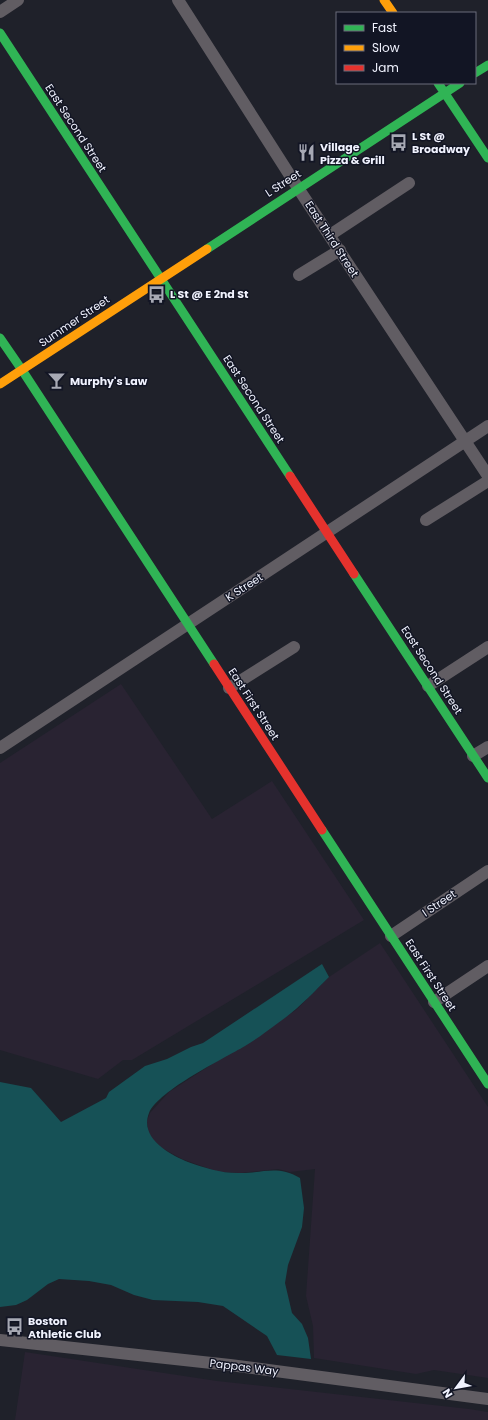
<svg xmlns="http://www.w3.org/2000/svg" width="488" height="1420" font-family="Poppins,sans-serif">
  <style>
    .industrial { fill: #292332 }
    .water { fill: #165156 }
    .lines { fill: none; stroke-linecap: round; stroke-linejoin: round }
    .street { stroke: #615d63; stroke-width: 12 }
    .fast { stroke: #30b455; stroke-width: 9 }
    .slow { stroke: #ff9f0a; stroke-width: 9 }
    .jam { stroke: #e5322d; stroke-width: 9 }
    .labels { text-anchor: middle; stroke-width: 3; stroke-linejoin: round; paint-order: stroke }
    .street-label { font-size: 11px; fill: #f0f2fe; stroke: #121524 }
    .poi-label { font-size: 11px; font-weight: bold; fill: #f0f2fe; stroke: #121524; text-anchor: start }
  </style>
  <rect width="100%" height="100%" fill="#1f212a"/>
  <path class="industrial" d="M121,684L212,819L272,781L364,920L132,1060H123L98,1079L0,1050V763Z
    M380,943L488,1107V1378L434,1370L416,1374L314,1358L313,1326L306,1296L315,1169L290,1172L278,1169L240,1173L218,1172L182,1159L162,1148L152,1139L148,1131L147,1121L150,1113L169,1092L296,1010L329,977Z
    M25,1352L217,1381L469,1409L488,1412V1420H15Z"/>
  <path class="water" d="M322,964L329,977C313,993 297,1010 278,1023C267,1031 257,1039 245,1046C223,1059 159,1090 149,1113C139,1138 170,1155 188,1162C205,1168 220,1173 238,1173C262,1174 276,1164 300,1178L304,1208L302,1227L288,1265L285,1283L292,1313L302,1324L308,1338L311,1359L277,1355L267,1336L223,1306L198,1302L153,1300L134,1295L111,1285L89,1281L59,1279L48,1284L27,1300L16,1305L0,1307V1082L31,1088L61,1122L106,1098L109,1092L145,1066L167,1059L191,1047L203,1043Z"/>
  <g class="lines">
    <path class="street" d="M178,0L298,188L488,476
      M0,12L18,0
      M330,235L409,183
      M299,275L340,250
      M426,520L488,481
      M428,686L488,647
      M229,688L294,647
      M0,748L488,426
      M473,756L488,747
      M391,936L488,871
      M434,1002L488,966
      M0,1340L230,1365L488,1399"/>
    <path class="fast" d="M0,33L290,476
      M475,73L488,65
      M438,83L488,158
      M207,249L460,83
      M0,338L22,370
      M22,370L214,664
      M354,574L488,778
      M322,830L488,1084"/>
    <path class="slow" d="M384,0L393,13
      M0,384L207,249"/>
    <path class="jam" d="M290,476L354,574
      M214,664L322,830"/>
  </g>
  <defs>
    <symbol id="bus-bare" viewBox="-9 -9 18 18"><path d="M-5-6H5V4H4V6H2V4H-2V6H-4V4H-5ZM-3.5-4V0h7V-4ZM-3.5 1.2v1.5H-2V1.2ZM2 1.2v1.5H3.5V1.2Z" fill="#a7a9b4" stroke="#121524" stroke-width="2.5" paint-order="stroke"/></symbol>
    <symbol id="restaurant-bare" viewBox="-9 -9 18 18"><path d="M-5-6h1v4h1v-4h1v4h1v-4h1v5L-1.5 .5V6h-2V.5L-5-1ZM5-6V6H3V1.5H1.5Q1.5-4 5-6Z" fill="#a7a9b4" stroke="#121524" stroke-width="2.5" paint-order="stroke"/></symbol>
    <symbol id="bar-bare" viewBox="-9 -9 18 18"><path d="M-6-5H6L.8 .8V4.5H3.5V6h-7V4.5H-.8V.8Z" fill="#a7a9b4" stroke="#121524" stroke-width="2.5" paint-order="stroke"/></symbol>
  </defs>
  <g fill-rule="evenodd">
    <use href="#bus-bare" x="386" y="130" width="25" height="25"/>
    <use href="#restaurant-bare" x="294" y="140" width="25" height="25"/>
    <use href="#bus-bare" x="144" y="282" width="25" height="25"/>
    <use href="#bar-bare" x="44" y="368" width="25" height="25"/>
    <use href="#bus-bare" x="2" y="1314" width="25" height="25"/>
  </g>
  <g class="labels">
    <g class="street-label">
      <text transform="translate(76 128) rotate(57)" y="4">East Second Street</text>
      <text transform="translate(283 183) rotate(-33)" y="4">L Street</text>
      <text transform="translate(332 239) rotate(57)" y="4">East Third Street</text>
      <text transform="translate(74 321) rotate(-34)" y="4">Summer Street</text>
      <text transform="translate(254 399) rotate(57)" y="4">East Second Street</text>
      <text transform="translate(244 587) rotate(-33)" y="4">K Street</text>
      <text transform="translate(432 670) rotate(57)" y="4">East Second Street</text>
      <text transform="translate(254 704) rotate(57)" y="4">East First Street</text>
      <text transform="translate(439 903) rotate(-34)" y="4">I Street</text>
      <text transform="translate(431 975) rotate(57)" y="4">East First Street</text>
      <text transform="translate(244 1367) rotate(7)" y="4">Pappas Way</text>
    </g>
    <g class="poi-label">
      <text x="412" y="140">L St @<tspan x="412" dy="13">Broadway</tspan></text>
      <text x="320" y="151">Village<tspan x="320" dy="13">Pizza &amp; Grill</tspan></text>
      <text x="170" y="298">L St @ E 2nd St</text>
      <text x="70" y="385">Murphy's Law</text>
      <text x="28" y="1325">Boston<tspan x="28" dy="13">Athletic Club</tspan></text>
    </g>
  </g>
  <rect x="336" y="12" width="140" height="72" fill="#121524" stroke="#6b6d7b"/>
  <rect x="344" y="25" width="20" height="6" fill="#30b455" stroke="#6b6d7b"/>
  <text x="372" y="32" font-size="12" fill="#f0f2fe">Fast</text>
  <rect x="344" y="45" width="20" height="6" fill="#ff9f0a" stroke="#6b6d7b"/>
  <text x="372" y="52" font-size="12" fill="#f0f2fe">Slow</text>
  <rect x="344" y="65" width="20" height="6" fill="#e5322d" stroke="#6b6d7b"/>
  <text x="372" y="72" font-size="12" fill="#f0f2fe">Jam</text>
  <g transform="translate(456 1388) rotate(238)" stroke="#121524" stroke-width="3" paint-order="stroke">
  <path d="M0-3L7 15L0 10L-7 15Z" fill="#f0f2fe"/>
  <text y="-6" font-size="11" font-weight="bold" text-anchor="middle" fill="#f0f2fe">N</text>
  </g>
</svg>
